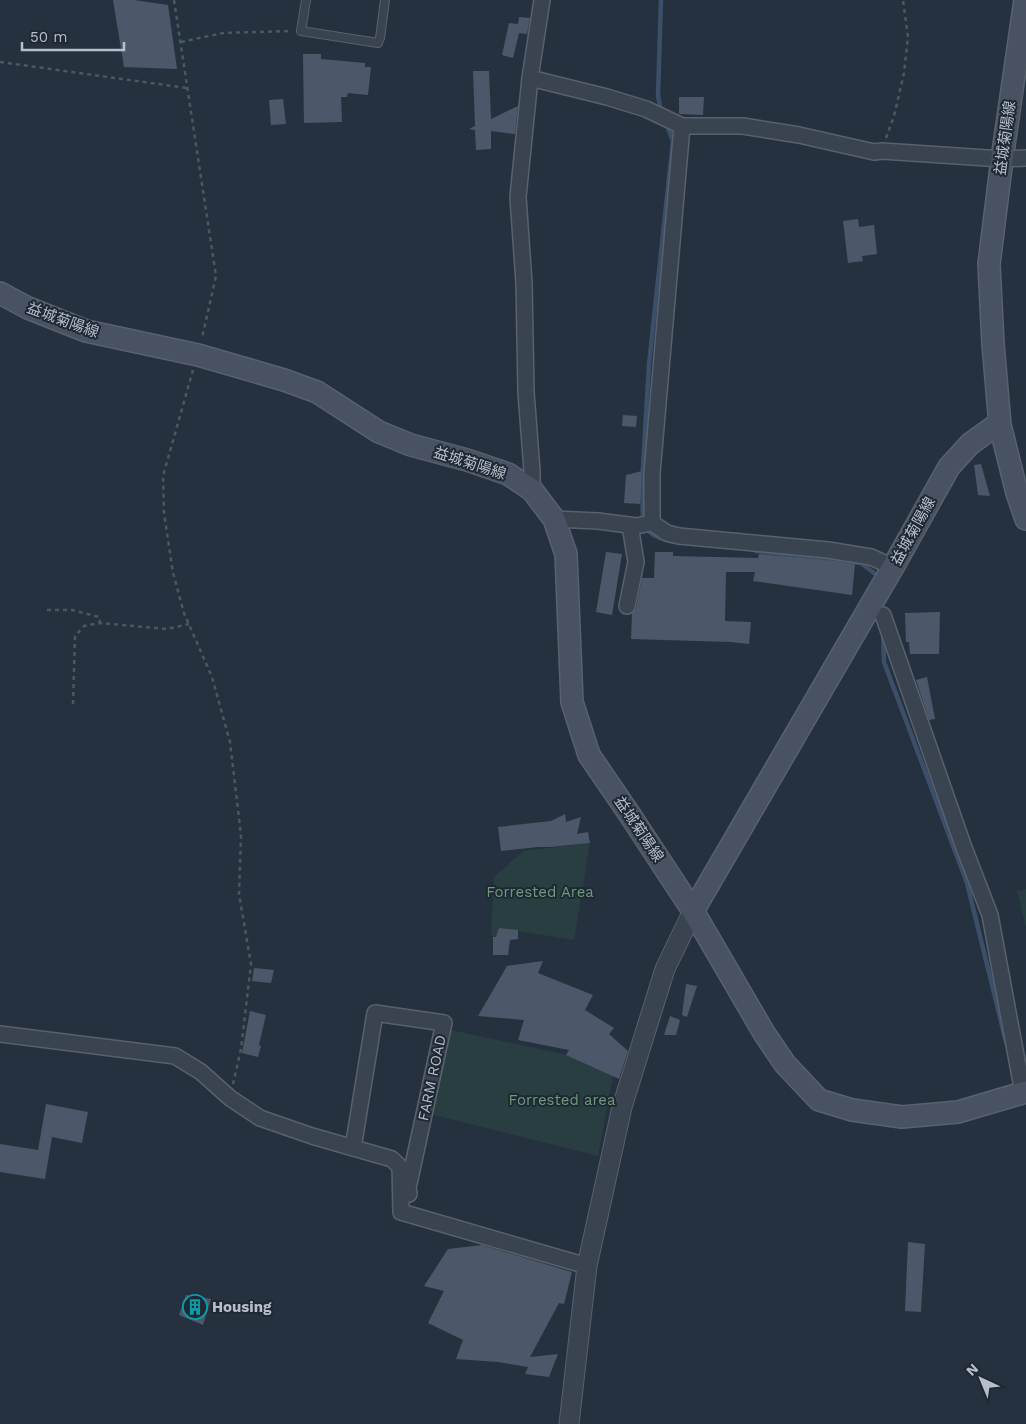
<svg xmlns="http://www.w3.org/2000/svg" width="1026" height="1424" font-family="'Work Sans','Noto Sans JP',sans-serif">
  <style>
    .green { fill: #283e41 }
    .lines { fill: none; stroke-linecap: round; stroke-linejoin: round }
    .stream { stroke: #3c4f69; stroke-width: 4.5 }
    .building { fill: #4c5869 }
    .service-casing { stroke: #58616d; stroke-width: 10 }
    .minor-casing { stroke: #58616d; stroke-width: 18 }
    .tertiary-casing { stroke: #58616d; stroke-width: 21 }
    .secondary-casing { stroke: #58616d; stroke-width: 24 }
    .path { stroke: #465b5e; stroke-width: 2.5; stroke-dasharray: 4 4; stroke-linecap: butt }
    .service { stroke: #3a4350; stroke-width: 8 }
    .minor { stroke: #3a4350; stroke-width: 15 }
    .tertiary { stroke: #3a4350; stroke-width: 19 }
    .secondary { stroke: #485263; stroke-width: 21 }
    .labels { text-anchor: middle; stroke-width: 4; stroke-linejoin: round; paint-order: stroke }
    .street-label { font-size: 15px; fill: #b7beca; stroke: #1f2835 }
    .park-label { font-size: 15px; fill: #6e9b78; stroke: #1f2835 }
    .poi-label { font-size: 15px; font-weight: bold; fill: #b7beca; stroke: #1f2835; text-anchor: start }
  </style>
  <rect width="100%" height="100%" fill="#263140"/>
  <path class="green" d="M590,843L574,940L500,928L496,937L491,936L494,877L523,851Z
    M1026,889V928L1017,891Z
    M446,1029L615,1065L598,1156L430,1114Z"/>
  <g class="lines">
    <path class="stream" d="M660,106L658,96L661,0
      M643,520L642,483L649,364L673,141L667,125
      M646,529C654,537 665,541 676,542
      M756,551L861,563L874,573
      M883,634L884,662L967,883L1006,1042"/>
  </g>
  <path class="building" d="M113,0H134L168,5L177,69L124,67Z
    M519,17L530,18L527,34L519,33L513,58L502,55L509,23L518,24Z
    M303,54H321V59L365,63V67H371L368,95L348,93L347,97H341L342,122L304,123Z
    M473,71H489L491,119L518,106L515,134L491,131V149L476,150L475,130L469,129L475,126Z
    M679,97H704L703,115L679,114Z
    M283,99L286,124L271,125L269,100Z
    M858,219L859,227L874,225L877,254L862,256L863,261L848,263L843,221Z
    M623,415L637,416L636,427L622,426Z
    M981,464L990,496L978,495L974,465Z
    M642,471L640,504L624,503L626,475Z
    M606,552L622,554L612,615L596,612Z
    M655,552H673V556L758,558L759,554L835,561L855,564L852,595L753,581L755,572H726L725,621L751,622L749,644L731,642L631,639L632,613L636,608L642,578H654Z
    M940,612L939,654H910L909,642H906L905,613Z
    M927,677L935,719L929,720L916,680Z
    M565,814L566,822L581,817L577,834L588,832L590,843L550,847H538L501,851L498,827L551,821Z
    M499,928L518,930V939L510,940L508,955H493V937H496Z
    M543,961L538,973L593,995L585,1010L614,1028L609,1034L628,1051L619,1079L566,1055L569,1050L518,1040L524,1020L478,1016L507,966Z
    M254,968L274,970L271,983L252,981Z
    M686,984L697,986L687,1017L682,1015Z
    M250,1011L266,1015L259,1045L261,1046L258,1057L242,1053Z
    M670,1016L680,1020L676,1035H664Z
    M46,1104L88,1112L82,1143L52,1137L45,1179L0,1172V1144L38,1150Z
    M908,1242L925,1244L921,1312L905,1311Z
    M482,1245L572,1272L564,1304L559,1303L530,1357L558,1354L549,1377L525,1374L528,1367L498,1362L456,1359L463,1340L428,1323L444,1291L424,1286L448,1249Z
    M186,1295L211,1299L203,1325L179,1315Z"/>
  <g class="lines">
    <defs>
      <path id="service" d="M306,0L301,31L378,43L380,38L385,0"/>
      <path id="minor" d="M530,78L607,97L646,109L682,126H743L799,135L874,152L882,151L1002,159L1026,158
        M532,490V471L526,392L524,283L518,197L530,78L542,0
        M554,519L598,521L636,526L652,523L667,533L679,536L828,550L871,557L893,567
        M652,523V473L682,126
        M627,606L636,562L630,525
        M883,615L963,845L990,915L1023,1093
        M0,1034L175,1056L201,1072L230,1098L260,1118L312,1136L392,1159L400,1167L401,1212L587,1266
        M353,1148L375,1013L444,1023L408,1188L409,1194"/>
      <path id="tertiary" d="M569,1424L587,1266L622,1107L665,969L693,911"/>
      <path id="secondary" d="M1025,0L1002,159L989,264L993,344L1000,425L1017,493L1026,519
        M0,293L28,308L86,331L198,355L284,380L317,392L379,432L411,445L467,460L508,474L532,490L554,519L566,554L572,702L589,755L630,815L693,911L764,1033L785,1064L819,1100L852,1110L902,1117L958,1112L1026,1092
        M693,911L893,567L949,467L970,444L995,426L1000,425"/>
    </defs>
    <use href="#service" class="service-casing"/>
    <use href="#minor" class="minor-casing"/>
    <use href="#tertiary" class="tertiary-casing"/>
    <use href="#secondary" class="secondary-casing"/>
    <path class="path" d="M174,0L216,276L202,338
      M181,42L223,33L292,31
      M0,62L187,88
      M886,138L894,116L904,73L908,37L903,0
      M193,370L163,476L164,513L173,573L184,613L212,677L230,742L241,835L239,894L251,964L241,1049L233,1084
      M47,610H72L99,617L100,623
      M73,704L75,636L84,626L100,623L167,629L189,624"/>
    <use href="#service" class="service"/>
    <use href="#minor" class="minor"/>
    <use href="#tertiary" class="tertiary"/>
    <use href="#secondary" class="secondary"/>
  </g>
  <defs>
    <symbol id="building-ring" viewBox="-11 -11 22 22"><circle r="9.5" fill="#1f2835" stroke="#0f9aa8" stroke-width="1.5"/><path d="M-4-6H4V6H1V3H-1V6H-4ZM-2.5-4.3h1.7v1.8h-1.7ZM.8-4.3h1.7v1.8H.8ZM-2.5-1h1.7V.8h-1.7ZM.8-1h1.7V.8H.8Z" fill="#0f9aa8"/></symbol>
  </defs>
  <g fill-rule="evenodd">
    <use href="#building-ring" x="181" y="1293" width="28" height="28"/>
  </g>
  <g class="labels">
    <g class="street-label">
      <text transform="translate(1005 138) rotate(-82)" y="5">益城菊陽線</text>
      <text transform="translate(63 320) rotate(20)" y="5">益城菊陽線</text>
      <text transform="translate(470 463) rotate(18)" y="5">益城菊陽線</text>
      <text transform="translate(913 531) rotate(-61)" y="5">益城菊陽線</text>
      <text transform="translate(639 829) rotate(56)" y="5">益城菊陽線</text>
      <text transform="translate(432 1078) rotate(-78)" y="5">FARM ROAD</text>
    </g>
    <g class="park-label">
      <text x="540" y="897">Forrested Area</text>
      <text x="562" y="1105">Forrested area</text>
    </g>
    <g class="poi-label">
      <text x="212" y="1312">Housing</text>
    </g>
  </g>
  <g transform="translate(981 1379) rotate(316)" stroke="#1f2835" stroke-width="4" paint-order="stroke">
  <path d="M0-4L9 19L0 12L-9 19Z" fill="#b7beca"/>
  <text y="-8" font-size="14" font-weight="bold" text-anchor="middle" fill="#b7beca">N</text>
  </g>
  <path d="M22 42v8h102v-8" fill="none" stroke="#b7beca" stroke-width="2.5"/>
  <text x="30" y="42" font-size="15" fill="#b7beca" stroke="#1f2835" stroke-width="4" paint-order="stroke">50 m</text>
</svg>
